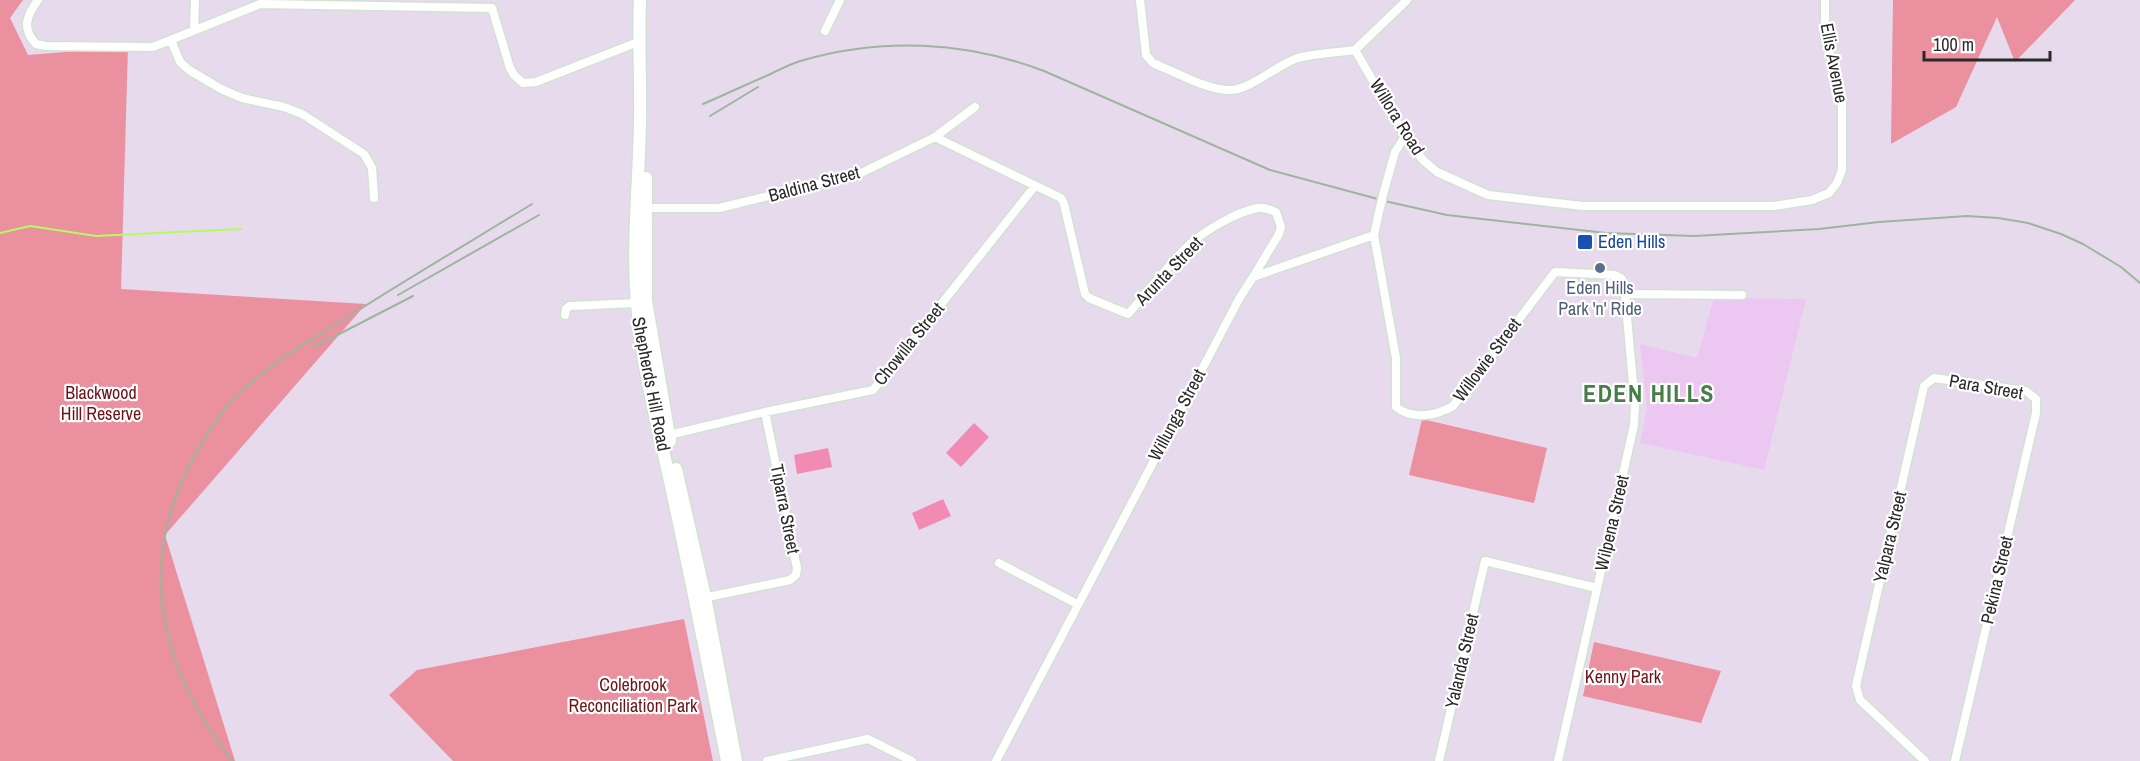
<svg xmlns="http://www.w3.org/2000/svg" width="2140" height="761" font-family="'Archivo Narrow',sans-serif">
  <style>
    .education { fill: #ebc7f1 }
    .green { fill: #ea909e }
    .pitch { fill: #f28bb3 }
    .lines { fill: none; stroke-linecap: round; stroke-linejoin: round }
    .stream { stroke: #b6fa62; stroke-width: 2 }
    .minor-casing { stroke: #cfe4cf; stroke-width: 11 }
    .secondary-casing { stroke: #cfe4cf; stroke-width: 15 }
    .minor { stroke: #fff; stroke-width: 8 }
    .secondary { stroke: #fff; stroke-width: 12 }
    .rail { stroke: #9cb69d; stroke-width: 2 }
    .minor-bridge-casing { stroke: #cfe4cf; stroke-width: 11; stroke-linecap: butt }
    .minor-bridge { stroke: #fff; stroke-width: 8 }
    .transit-dot { fill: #1a4fb4; stroke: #fff; stroke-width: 2 }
    .service-dot { fill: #5c6f8a; stroke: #fff; stroke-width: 2 }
    .labels { text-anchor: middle; stroke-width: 4.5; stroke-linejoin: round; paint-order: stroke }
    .street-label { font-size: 18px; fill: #292929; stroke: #fff }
    .transit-label { font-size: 18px; fill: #164399; stroke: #fff; text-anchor: start }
    .service-label { font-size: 18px; fill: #4e5e75; stroke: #fff }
    .park-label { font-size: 18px; fill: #6d1315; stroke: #fff }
    .district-label { font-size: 24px; font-weight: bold; letter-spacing: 1.5px; fill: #457e46; stroke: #fff }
  </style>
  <rect width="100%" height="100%" fill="#e8daed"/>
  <path class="education" d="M1714,298L1806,299L1764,470L1640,443L1647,408L1640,344L1697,358Z"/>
  <path class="green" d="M0,0H23L10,18L28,55L128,47L121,289L366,304L165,535L235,761H0Z
    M1893,0H2075L2015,62L1997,17L1956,107L1891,144Z
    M1422,419L1547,448L1534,503L1409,475Z
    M684,619L713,761H453L389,695L417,670Z
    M1594,642L1721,671L1701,723L1583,696Z"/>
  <path class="pitch" d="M974,423L989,437L961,467L946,453Z
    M828,448L832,467L797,474L794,455Z
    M943,499L951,516L919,530L912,513Z"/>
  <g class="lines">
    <path class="stream" d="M0,233L30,226L96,236L241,229"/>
    <defs>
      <path id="minor" d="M38,0C27,15 21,28 36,44L46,46L153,47L260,4L492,8L510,68L514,75L523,83L536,82L638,42
        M1140,0L1146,55L1153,63L1162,67C1182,75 1206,89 1228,90C1249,91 1274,67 1295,59C1313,53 1335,53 1355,50L1405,136L1423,160L1437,172L1488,195L1583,206H1774L1812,200L1829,193L1837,183L1842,170V98L1825,38V0
        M194,30L195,0
        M825,31L840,0
        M171,40L180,62L189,70L221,89L242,98L284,107L302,114L364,154L372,168L374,198
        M1355,50L1407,0
        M935,137L1061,198L1064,204L1085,294L1089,298L1128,314C1148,292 1168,265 1189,245C1204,231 1238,211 1258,208C1264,207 1270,210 1276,212L1281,227L1279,234L1253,277
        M1384,191L1395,152L1405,136
        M643,208H719L859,174L935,137L975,107
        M1374,235L1396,358V407C1412,420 1436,416 1453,406L1555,272L1615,275L1621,278L1624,283L1635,406L1634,425L1558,761
        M1625,294L1742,295
        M565,315L566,309L570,306L637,303
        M665,436L765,412L873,390L1035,186
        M999,563L1077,604
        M703,598L790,580L796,575L797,568L765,412
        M767,761L868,739L912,761
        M996,761L1239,299L1253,277L1374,235L1378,216
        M1439,761L1485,561L1597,588
        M1925,761L1860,700L1856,686L1920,404L1924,386L1934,378L2026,391L2036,399V413L1955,761"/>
      <path id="secondary" d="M640,0C638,41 641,81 640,122C639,182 632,243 637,303C641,365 658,425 671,486C691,577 709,669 727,761
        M646,178V301L670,441
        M676,469L705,597L736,761"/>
    </defs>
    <use href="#minor" class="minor-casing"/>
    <use href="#secondary" class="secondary-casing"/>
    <use href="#minor" class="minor"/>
    <use href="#secondary" class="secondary"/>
    <path class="rail" d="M703,104C724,95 745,85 766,76C777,71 788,65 800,61C881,37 965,41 1044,71L1270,170L1389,202L1447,215L1606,233L1694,236L1819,229L1879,222L1967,216L1998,218L2028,223L2061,234L2083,244L2121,267L2140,283
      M710,116L758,87
      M398,295L539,215
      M314,347L413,296
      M232,761C161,670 135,567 192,461C202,441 214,421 229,404C262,368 305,344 346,318C407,279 470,242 532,204"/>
    <defs>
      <path id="minor-bridge" d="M1378,216L1384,191"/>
    </defs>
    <use href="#minor-bridge" class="minor-bridge-casing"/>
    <use href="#minor-bridge" class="minor-bridge"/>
  </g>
  <rect class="transit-dot" x="1577" y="234" width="16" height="16" rx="3"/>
  <circle class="service-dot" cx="1600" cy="268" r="6"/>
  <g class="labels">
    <g class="street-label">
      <text transform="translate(1834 63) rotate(79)" y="6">Ellis Avenue</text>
      <text transform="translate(1397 117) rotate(58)" y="6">Willora Road</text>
      <text transform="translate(814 184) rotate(-15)" y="6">Baldina Street</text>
      <text transform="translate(1169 271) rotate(-46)" y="6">Arunta Street</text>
      <text transform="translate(909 344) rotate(-51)" y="6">Chowilla Street</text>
      <text transform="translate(1487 360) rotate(-53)" y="6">Willowie Street</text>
      <text transform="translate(651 384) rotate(79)" y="6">Shepherds Hill Road</text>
      <text transform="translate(1986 387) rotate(10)" y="6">Para Street</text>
      <text transform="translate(1177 415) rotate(-62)" y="6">Willunga Street</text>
      <text transform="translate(785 509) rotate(79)" y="6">Tiparra Street</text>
      <text transform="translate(1612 523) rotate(-77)" y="6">Wilpena Street</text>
      <text transform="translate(1890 537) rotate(-77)" y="6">Yalpara Street</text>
      <text transform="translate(1997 580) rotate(-77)" y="6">Pekina Street</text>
      <text transform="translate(1462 661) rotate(-77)" y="6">Yalanda Street</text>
    </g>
    <g class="transit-label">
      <text x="1598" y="248">Eden Hills</text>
    </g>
    <g class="service-label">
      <text x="1600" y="294">Eden Hills<tspan x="1600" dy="21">Park 'n' Ride</tspan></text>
    </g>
    <g class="park-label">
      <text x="101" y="399">Blackwood<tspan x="101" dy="21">Hill Reserve</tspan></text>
      <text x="1623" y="683">Kenny Park</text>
      <text x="633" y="691">Colebrook<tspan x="633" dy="21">Reconciliation Park</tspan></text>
    </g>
    <g class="district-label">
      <text x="1649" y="402">EDEN HILLS</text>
    </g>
  </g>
  <path d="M1924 51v9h126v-9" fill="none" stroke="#292929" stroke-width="3"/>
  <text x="1933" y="51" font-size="18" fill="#292929" stroke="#ffffff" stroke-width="4.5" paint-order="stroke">100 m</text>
</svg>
